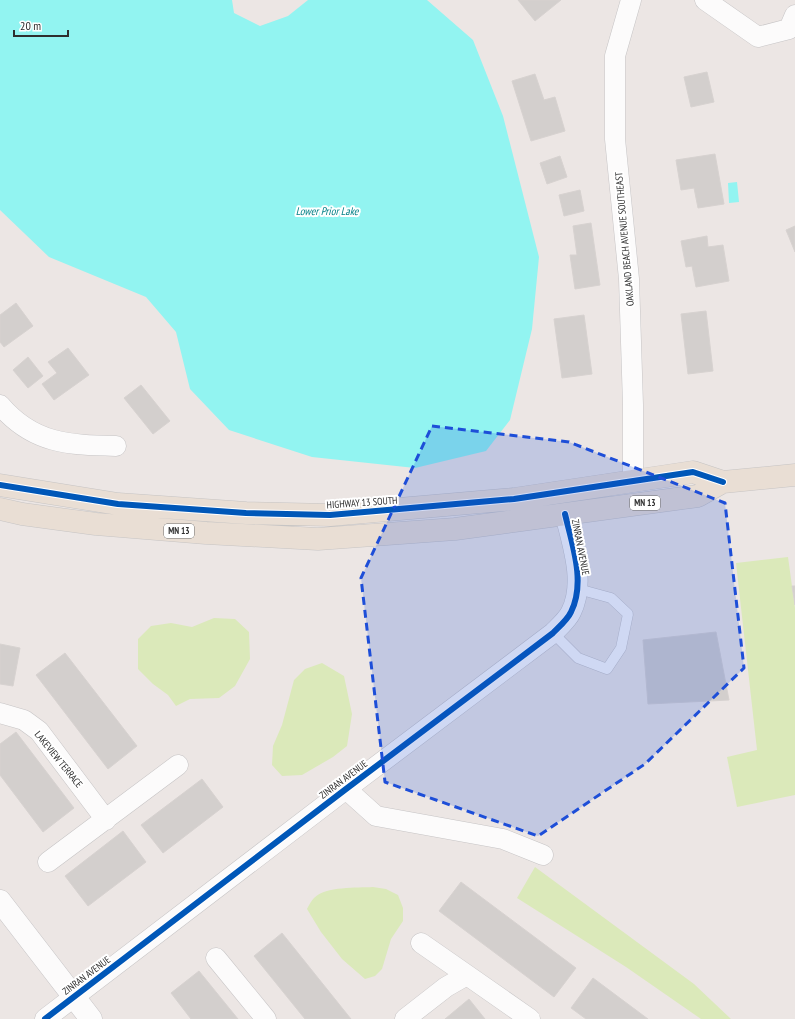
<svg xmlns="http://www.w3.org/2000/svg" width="795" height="1019" font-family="'PT Sans Narrow',sans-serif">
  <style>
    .green { fill: #dbe9ba }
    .water { fill: #92f4f1 }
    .building { fill: #d3cfcd; stroke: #d7d2d0 }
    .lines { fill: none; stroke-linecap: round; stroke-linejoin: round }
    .lane-casing { stroke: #c6c4c5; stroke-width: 11 }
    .street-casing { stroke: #c6c4c5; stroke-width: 21 }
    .secondary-casing { stroke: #c6c4c5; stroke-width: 23 }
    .primary-casing { stroke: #c6c4c4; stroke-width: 23 }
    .lane { stroke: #fcfbfb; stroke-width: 10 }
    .street { stroke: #fcfbfb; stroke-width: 20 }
    .secondary { stroke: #fcfbfb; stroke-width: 22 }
    .primary { stroke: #e9ded4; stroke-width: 22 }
    .cycleway-casing { stroke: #fff; stroke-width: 8 }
    .cycleway { stroke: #0057b8; stroke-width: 6 }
    .marked { fill: #1d4ed8; fill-opacity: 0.2; stroke: #1d4ed8; stroke-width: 3; stroke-dasharray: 8 5; stroke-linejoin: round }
    .labels { text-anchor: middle; stroke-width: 4; stroke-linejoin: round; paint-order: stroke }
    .shield { fill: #fff; stroke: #6d6d6d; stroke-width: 1 }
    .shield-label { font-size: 9px; font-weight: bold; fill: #2e2e2e }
    .street-label { font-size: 10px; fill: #2e2e2e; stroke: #fff }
    .water-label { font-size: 11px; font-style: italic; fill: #058188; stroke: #fff }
  </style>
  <rect width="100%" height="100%" fill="#ece6e4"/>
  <path class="green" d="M788,557L795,608V795L737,807L727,757L757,750L736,563Z
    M214,618L235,619L249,632L250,659L235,686L219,698L190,699L176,706L168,695L153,684L138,669V639L151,626L171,623L192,627Z
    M322,663L344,676L352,714L347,746L333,757L302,775L282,776L272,765L273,746L282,725L294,680L305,669Z
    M535,867L694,984L731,1019H701L626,967L517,898Z
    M373,887L386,889L398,895L403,908V921L391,939L382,969L375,976L365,979L342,959L321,932L307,909C309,905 311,901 314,898C326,886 357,888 373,887Z"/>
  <path class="water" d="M0,0H232L234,13L260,26L288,16L308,0H427L473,40L503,116L539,257L532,329L510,420L486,451L415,468L312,457L229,430L190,389L176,332L146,297L49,257L0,210Z
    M737,182L739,202L729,203L728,183Z"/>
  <path class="building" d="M518,0H561L535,21Z
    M707,72L714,102L691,107L684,77Z
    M535,74L544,100L555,97L565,131L531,141L512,81Z
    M715,154L724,204L698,208L694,188L681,190L676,160Z
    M560,156L567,177L547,184L540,163Z
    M580,190L584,211L564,216L559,195Z
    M591,223L600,285L575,289L570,255H577L573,226Z
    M795,226V252L786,230Z
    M707,236L708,247L723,245L729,281L696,287L692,266L686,267L681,241Z
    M16,303L33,326L4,347L0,342V315Z
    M706,311L713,371L688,374L681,314Z
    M584,315L592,374L562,378L554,319Z
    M68,348L89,375L54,400L42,384L57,373L48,362Z
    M28,357L43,376L28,388L13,370Z
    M141,385L170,421L153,434L124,398Z
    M792,586H795V605Z
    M716,632L729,700L648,704L643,640Z
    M0,644L20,648L13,686L0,684Z
    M65,653L137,746L108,769L36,675Z
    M16,732L74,808L43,832L0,775V744Z
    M202,779L223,807L163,853L141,825Z
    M123,831L146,862L88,906L65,876Z
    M461,882L576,968L554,997L439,911Z
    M282,933L351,1019H305L254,956Z
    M199,971L238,1019H191L171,993Z
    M593,978L648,1019H586L571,1008Z
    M469,999L485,1019H445Z"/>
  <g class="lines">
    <defs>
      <path id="lane" d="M553,633L578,658L607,669L621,648L628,614L611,598L578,589"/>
      <path id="street" d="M631,0L615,56V139L629,279L633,405V481
        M705,0L758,37L789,29L795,15
        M0,405C33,444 69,445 116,446
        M0,713L24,720L39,731L106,820
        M346,789L376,816L503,839L543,855
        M48,862L178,765
        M421,943L467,975
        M216,958L266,1019
        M45,1019L346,789L553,633C559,627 568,619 571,612C586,582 572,544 565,514
        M405,1019L446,987L467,975L530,1019"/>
      <path id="secondary" d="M0,901L91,1019"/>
      <path id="primary" d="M0,485L118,504L246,513L330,515L514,499L693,472L723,482
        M0,509L22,514L96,524L206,533L318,539L455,529L698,496L723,482L795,475"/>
    </defs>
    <use href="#lane" class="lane-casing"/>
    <use href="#street" class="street-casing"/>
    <use href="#secondary" class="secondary-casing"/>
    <use href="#primary" class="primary-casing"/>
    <use href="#lane" class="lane"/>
    <use href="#street" class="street"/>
    <use href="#secondary" class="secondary"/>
    <use href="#primary" class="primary"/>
    <defs>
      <path id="cycleway" d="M0,485L118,504L246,513L330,515L514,499L693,472L723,482
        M45,1019L346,789L553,633C559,627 568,619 571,612C586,582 572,544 565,514"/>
    </defs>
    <use href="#cycleway" class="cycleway-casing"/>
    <use href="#cycleway" class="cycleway"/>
  </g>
  <path class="marked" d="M432,426L569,442L725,503L744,668L645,764L538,836L385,782L361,578Z"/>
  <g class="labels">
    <g class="shield">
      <rect x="630" y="496" width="30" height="14" rx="3"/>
      <rect x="164" y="524" width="30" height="14" rx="3"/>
    </g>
    <g class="shield-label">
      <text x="645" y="506">MN 13</text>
      <text x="179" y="534">MN 13</text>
    </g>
    <g class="street-label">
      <text transform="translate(624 239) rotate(-95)" y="4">OAKLAND BEACH AVENUE SOUTHEAST</text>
      <text transform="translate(362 502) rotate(-4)" y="4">HIGHWAY 13 SOUTH</text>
      <text transform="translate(581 547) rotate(79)" y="4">ZINRAN AVENUE</text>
      <text transform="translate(59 759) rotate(51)" y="4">LAKEVIEW TERRACE</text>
      <text transform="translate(343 779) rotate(-37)" y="4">ZINRAN AVENUE</text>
      <text transform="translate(86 975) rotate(-37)" y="4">ZINRAN AVENUE</text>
    </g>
    <g class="water-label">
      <text x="327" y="215">Lower Prior Lake</text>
    </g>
  </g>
  <path d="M14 30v6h54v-6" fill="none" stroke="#2e2e2e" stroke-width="2"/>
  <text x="20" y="30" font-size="12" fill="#2e2e2e" stroke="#ffffff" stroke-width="3" paint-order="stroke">20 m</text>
</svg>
